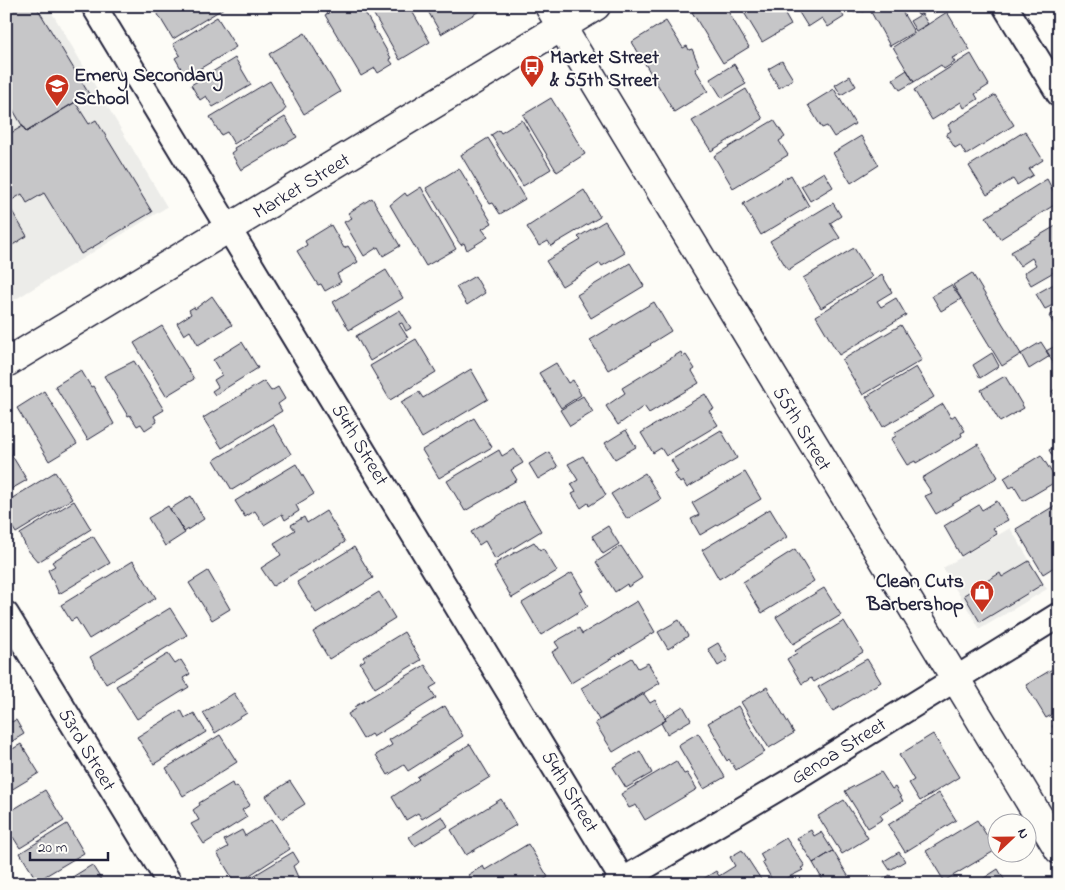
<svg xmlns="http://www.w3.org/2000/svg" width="1065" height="890" font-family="'Indie Flower',sans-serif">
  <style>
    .built { fill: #ecece9 }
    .building { fill: #c6c6c8; stroke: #22223b }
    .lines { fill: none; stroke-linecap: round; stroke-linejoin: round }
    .minor-casing { stroke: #22223b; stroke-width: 28 }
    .tertiary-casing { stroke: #22223b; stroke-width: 31 }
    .minor { stroke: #fdfcf7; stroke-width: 24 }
    .tertiary { stroke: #fdfcf7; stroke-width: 28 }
    .labels { text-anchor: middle; stroke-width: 4; stroke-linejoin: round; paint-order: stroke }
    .poi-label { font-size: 20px; font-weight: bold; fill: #22223b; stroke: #fdfcf7; text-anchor: start }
    .street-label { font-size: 20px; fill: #22223b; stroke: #fdfcf7 }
  </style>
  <rect width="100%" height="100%" fill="#fdfcf7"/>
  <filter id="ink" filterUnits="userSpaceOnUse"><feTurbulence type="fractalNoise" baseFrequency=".02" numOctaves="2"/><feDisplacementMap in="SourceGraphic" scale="10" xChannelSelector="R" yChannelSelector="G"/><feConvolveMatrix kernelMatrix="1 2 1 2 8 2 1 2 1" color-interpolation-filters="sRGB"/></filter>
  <g filter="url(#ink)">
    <path class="built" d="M6,6H48L167,207L6,305Z
      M1010,528L1047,589L980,629L943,568Z"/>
    <path class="building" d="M6,6H36L89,94L26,132L6,98Z
      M164,6H223L224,8L173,39L156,11Z
      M340,6H361L391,58L389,59L393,64L378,73L375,68L361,76L325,15Z
      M369,6H409L430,42L400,60Z
      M425,6H485L486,7L441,34Z
      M702,6H725L749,47L723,63L692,12Z
      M740,6H780L791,25L762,42Z
      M795,6H835L838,7L844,17L828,27L822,18L808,27Z
      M850,6H873L863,12L861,9L854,13Z
      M881,6H899L914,32L890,46L871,12Z
      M913,6H945L934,13L931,8L918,15Z
      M947,12L970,50L952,58L955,62L944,69L941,65L914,82L893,47Z
      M922,14L928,24L916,31L910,21Z
      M217,17L236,47L186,77L175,58L180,55L173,44Z
      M666,21L683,48L687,46L689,50L692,49L699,66L695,69L708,91L674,112L632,42Z
      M305,33L340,92L304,114L269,54Z
      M971,54L989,85L975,94L978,99L964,108L961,102L932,120L914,90Z
      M235,58L251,85L213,107L206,96L200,100L191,85Z
      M782,61L793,79L779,88L768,69Z
      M734,64L746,84L722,98L710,79Z
      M907,70L914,82L900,90L893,79Z
      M850,76L856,86L841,95L835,85Z
      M270,81L286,108L283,112L234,144L227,132L221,135L210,117Z
      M746,89L763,119L711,151L692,121Z
      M834,89L855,124L834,137L827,126L822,128L808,105Z
      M995,95L1014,125L966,155L960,145L955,148L946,134L951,131L948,125Z
      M551,98L585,154L557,172L523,115Z
      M75,102L89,124L96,120L152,212L81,254L44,193L27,203L22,194L7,203L27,236L6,249V136L23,126L26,132Z
      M285,117L297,137L241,170L231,153L235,150L234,148Z
      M522,120L551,169L523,186L491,135L499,130L501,133Z
      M774,120L785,137L779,141L788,155L733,188L714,156Z
      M1025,131L1043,160L1029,169L1033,175L1017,185L1013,179L987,195L969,166Z
      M861,136L879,165L851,183L833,153Z
      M488,138L525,199L500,214L493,203L490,204L461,155Z
      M459,168L492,223L482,229L488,237L467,250L464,243L461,245L458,241L426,188Z
      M824,172L833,187L810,201L801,186Z
      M791,175L809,206L761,235L743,204Z
      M1047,179L1059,202L1000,239L986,217Z
      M421,187L456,249L426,266L390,205L405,193L407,196Z
      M584,190L600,217L551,246L548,241L539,246L527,227Z
      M372,198L400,246L383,256L378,247L364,256L344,222L352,218L348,213Z
      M833,203L841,216L830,223L840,238L788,270L770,241Z
      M605,221L625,253L602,266L600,263L562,286L546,261L581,240L578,237Z
      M1059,224V269L1031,285L1024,273L1036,265L1032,258L1020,266L1011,252Z
      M331,225L344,248L348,246L358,262L337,274L341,282L325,291L321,284L318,285L297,251L307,245L305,241Z
      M854,248L872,277L821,308L803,278Z
      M630,263L644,286L591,318L577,295Z
      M386,270L403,298L349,330L333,302Z
      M972,273L1021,354L1002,366L953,285Z
      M882,275L892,292L877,301L881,307L896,298L906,315L839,355L816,316Z
      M475,276L485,293L467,305L456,287Z
      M1059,281V302L1045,309L1036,294Z
      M951,285L961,299L941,311L932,296Z
      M212,296L232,325L198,345L190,331L184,335L177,323L191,314L189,310L194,307L195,309Z
      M654,302L671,331L650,344L651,345L608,370L590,340Z
      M400,310L411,328L406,331L402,323L399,324L408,338L370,361L356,336Z
      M1059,310V328L1057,329L1049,316Z
      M901,325L922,360L863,395L842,360Z
      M162,326L194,379L166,396L134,343Z
      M416,339L436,372L390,400L370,366Z
      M242,342L258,368L215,395L212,391L218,387L214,380L222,375L213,360Z
      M1041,342L1050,356L1029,369L1021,354Z
      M1059,344V372L1046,351Z
      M681,352L683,357L686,355L695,369L692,371L699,383L649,413L644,406L618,425L606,406L625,393L622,388Z
      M992,353L999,366L980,378L973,365Z
      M134,361L164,410L154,416L157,422L145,430L141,424L137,426L130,415L128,416L104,376Z
      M556,363L568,383L573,380L581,395L561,408L539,373Z
      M916,367L934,397L883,427L866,397Z
      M471,369L488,399L422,438L401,402L419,392L423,398Z
      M81,370L91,387L93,386L114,424L88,440L55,386Z
      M1005,376L1024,408L1000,422L981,390Z
      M264,381L271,391L278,387L285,399L278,404L282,411L222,448L203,418Z
      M1059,387V403L1052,391Z
      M44,391L77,444L49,461L17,408Z
      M705,394L714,409L709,411L718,425L666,456L661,448L653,453L641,433Z
      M583,396L593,412L570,426L560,410Z
      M943,404L951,418L955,415L965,431L961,433L962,436L916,463L915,461L907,465L891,439L896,436L894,433Z
      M474,418L492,447L439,478L422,450Z
      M273,424L291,454L232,490L214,460Z
      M626,430L636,447L615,459L605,443Z
      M721,430L737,458L687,488L683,481L680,483L674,474L678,472L671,460Z
      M978,444L998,477L936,514L925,496L932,493L922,478Z
      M1059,444V467L1049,450Z
      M6,446L27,480L6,492Z
      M514,449L523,463L511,470L517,480L465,511L447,481L499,450L502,456Z
      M549,452L558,467L538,479L529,464Z
      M1041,455L1057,481L1023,501L1014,486L1010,488L1004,478Z
      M583,456L606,495L589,506L588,503L581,508L572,494L576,492L571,484L578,480L568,464Z
      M296,464L314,494L296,505L299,511L285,520L282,514L264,525L255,511L245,517L235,501Z
      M55,472L72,499L16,533L7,519L11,516L6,508V502Z
      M745,472L761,499L700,535L691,519L699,515L692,503Z
      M645,473L661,499L627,519L611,494Z
      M191,496L204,519L184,532L170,509Z
      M74,501L91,529L38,562L27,549L20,534Z
      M523,501L541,531L495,559L485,541L479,545L471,532Z
      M997,501L1008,520L993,528L997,534L961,556L944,526L979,505L982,510Z
      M1059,503V564L1043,574L1016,529Z
      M168,506L185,533L165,546L148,518Z
      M770,509L787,537L719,579L702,550Z
      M326,511L345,542L273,586L261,568L281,555L274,543L295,530L291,525L304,517L307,523Z
      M608,526L619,544L603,554L592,536Z
      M93,536L110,563L59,594L48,570L55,566L52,562Z
      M534,542L540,550L543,548L557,571L512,598L494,567L497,565L496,563Z
      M621,546L642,578L628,587L627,584L615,592L596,562Z
      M354,547L373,578L316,613L297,582Z
      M795,549L814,581L762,613L743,582Z
      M133,561L156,598L89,639L76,618L71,621L61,605Z
      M1029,561L1043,584L980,622L964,595L1000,573L1002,577Z
      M208,571L230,609L212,620L189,583Z
      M572,573L583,591L580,592L588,606L541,635L522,603Z
      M824,588L841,615L793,644L776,617Z
      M379,592L395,618L329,659L313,632Z
      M637,601L655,632L571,683L552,652L559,648L555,642L579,628L582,634Z
      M170,608L187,635L106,684L90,657Z
      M679,620L688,636L668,649L658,632Z
      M844,621L863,652L814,682L811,678L802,684L787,659L797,653L795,651Z
      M404,632L421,660L375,688L360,663L365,660L363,657Z
      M718,643L728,660L718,666L708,649Z
      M168,654L175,664L181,660L190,674L183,678L189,687L137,719L116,686Z
      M632,658L638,668L648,663L660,683L599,720L581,688Z
      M867,659L881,682L833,711L818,687Z
      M425,665L437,684L430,688L436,698L373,737L371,734L363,739L348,714L356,709L354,707Z
      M1059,665V711L1046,718L1026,685Z
      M767,687L794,733L769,748L741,702Z
      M234,693L247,713L215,733L203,713Z
      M644,694L650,703L655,700L666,720L613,752L595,723Z
      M445,706L463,736L408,771L404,765L388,775L376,755L392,745L389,740Z
      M683,706L691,720L667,734L661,723L666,720L665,717Z
      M738,706L765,752L736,770L729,759L727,761L720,749L722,747L708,723Z
      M181,710L185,718L194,713L206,732L154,764L137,737Z
      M6,714L11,722L16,720L24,734L6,745Z
      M1059,722V737L1052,726Z
      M698,733L725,777L704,789L678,745Z
      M933,734L959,777L920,801L909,783L914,780L899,755Z
      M220,735L237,762L183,796L166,768Z
      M21,744L39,773L6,793V753Z
      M470,744L490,777L422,819L418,813L406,820L392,797L419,779L417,777Z
      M640,751L652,773L626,788L613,767Z
      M676,761L684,774L687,773L697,789L645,820L636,805L629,808L621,794Z
      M881,772L892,789L895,787L903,801L880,815L883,819L868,828L845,791Z
      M290,781L305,804L281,819L266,796Z
      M232,783L234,788L237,786L250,805L242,810L247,817L204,844L191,824L199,820L193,810L200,805L199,803Z
      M45,790L64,821L20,848L13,837L8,841L6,838V814Z
      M939,793L956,820L905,852L888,825Z
      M501,799L516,825L466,855L451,830Z
      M844,800L868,838L842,854L818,816Z
      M442,816L448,826L415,846L409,837Z
      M272,819L290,849L236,884L217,853L228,847L224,840L242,830L245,836Z
      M977,820L996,850L944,881L926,851Z
      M67,824L84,853L37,881L20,853Z
      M811,830L814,836L821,832L833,851L813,863L797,838Z
      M786,838L805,866L801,868L803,870L777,883L775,880L773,881L762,862L764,861L760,854Z
      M528,844L548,877L537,884H467L466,882L471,879L468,875L483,866L485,870Z
      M742,850L764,884H706L703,879L716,871L719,876L735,866L730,857Z
      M833,851L853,884H825L813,863Z
      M293,852L299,862L293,866L301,884H240Z
      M899,852L905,861L890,870L884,861Z
      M92,865L104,884H61Z
      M998,869L1007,884H978V882Z
      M890,875L895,884H875Z"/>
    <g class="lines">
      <defs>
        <path id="minor" d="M94,6L625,884
          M1005,6L1059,94
          M6,614L170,884
          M616,884L792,780L1059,615"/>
        <path id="tertiary" d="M549,6L1059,850
          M6,363L596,6"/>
      </defs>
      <use href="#minor" class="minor-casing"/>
      <use href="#tertiary" class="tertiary-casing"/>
      <use href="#minor" class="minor"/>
      <use href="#tertiary" class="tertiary"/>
    </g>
  </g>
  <defs>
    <symbol id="bus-pin" viewBox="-11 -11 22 30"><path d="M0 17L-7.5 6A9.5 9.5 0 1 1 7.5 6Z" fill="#c8321e" stroke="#fdfcf7"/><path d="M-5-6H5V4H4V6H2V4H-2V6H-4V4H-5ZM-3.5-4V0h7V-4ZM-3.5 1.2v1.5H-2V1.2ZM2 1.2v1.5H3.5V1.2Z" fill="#fff"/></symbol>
    <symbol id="school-pin" viewBox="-11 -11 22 30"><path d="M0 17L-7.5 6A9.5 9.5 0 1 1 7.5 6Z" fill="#c8321e" stroke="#fdfcf7"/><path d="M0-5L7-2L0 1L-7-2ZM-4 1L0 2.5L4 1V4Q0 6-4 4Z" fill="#fff"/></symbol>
    <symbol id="shop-pin" viewBox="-11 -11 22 30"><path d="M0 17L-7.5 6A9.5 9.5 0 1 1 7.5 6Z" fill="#c8321e" stroke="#fdfcf7"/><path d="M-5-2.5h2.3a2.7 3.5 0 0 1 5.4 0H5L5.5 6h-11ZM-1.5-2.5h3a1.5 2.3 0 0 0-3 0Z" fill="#fff"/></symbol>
  </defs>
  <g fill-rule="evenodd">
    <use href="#bus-pin" x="518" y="53" width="28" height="38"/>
    <use href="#school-pin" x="43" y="72" width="28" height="38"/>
    <use href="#shop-pin" x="968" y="578" width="28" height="38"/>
  </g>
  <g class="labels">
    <g class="poi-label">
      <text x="550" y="63">Market Street<tspan x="550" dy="23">&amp; 55th Street</tspan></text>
      <text x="74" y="81">Emery Secondary<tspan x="74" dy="23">School</tspan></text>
      <text x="964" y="587" text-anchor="end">Clean Cuts<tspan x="964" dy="23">Barbershop</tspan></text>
    </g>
    <g class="street-label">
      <text transform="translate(301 185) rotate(-31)" y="7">Market Street</text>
      <text transform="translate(803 428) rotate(59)" y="7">55th Street</text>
      <text transform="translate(361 444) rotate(59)" y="7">54th Street</text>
      <text transform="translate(88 749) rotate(59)" y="7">53rd Street</text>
      <text transform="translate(838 750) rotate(-32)" y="7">Genoa Street</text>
      <text transform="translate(571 791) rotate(59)" y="7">54th Street</text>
    </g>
  </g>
  <rect width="1065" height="890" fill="none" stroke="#fdfcf7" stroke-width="25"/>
  <rect x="12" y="12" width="1040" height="865" fill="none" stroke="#22223b" stroke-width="2" filter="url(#ink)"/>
  <g transform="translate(1012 838) rotate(68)"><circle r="24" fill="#fdfcf7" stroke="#a5a5ac"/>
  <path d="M0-4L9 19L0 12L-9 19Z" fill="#c8321e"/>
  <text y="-8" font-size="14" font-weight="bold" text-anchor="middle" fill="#22223b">N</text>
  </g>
  <path d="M30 852v8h78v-8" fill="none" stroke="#22223b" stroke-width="2.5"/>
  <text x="38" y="852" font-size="15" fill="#22223b" stroke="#fdfcf7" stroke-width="4" paint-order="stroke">20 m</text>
</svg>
